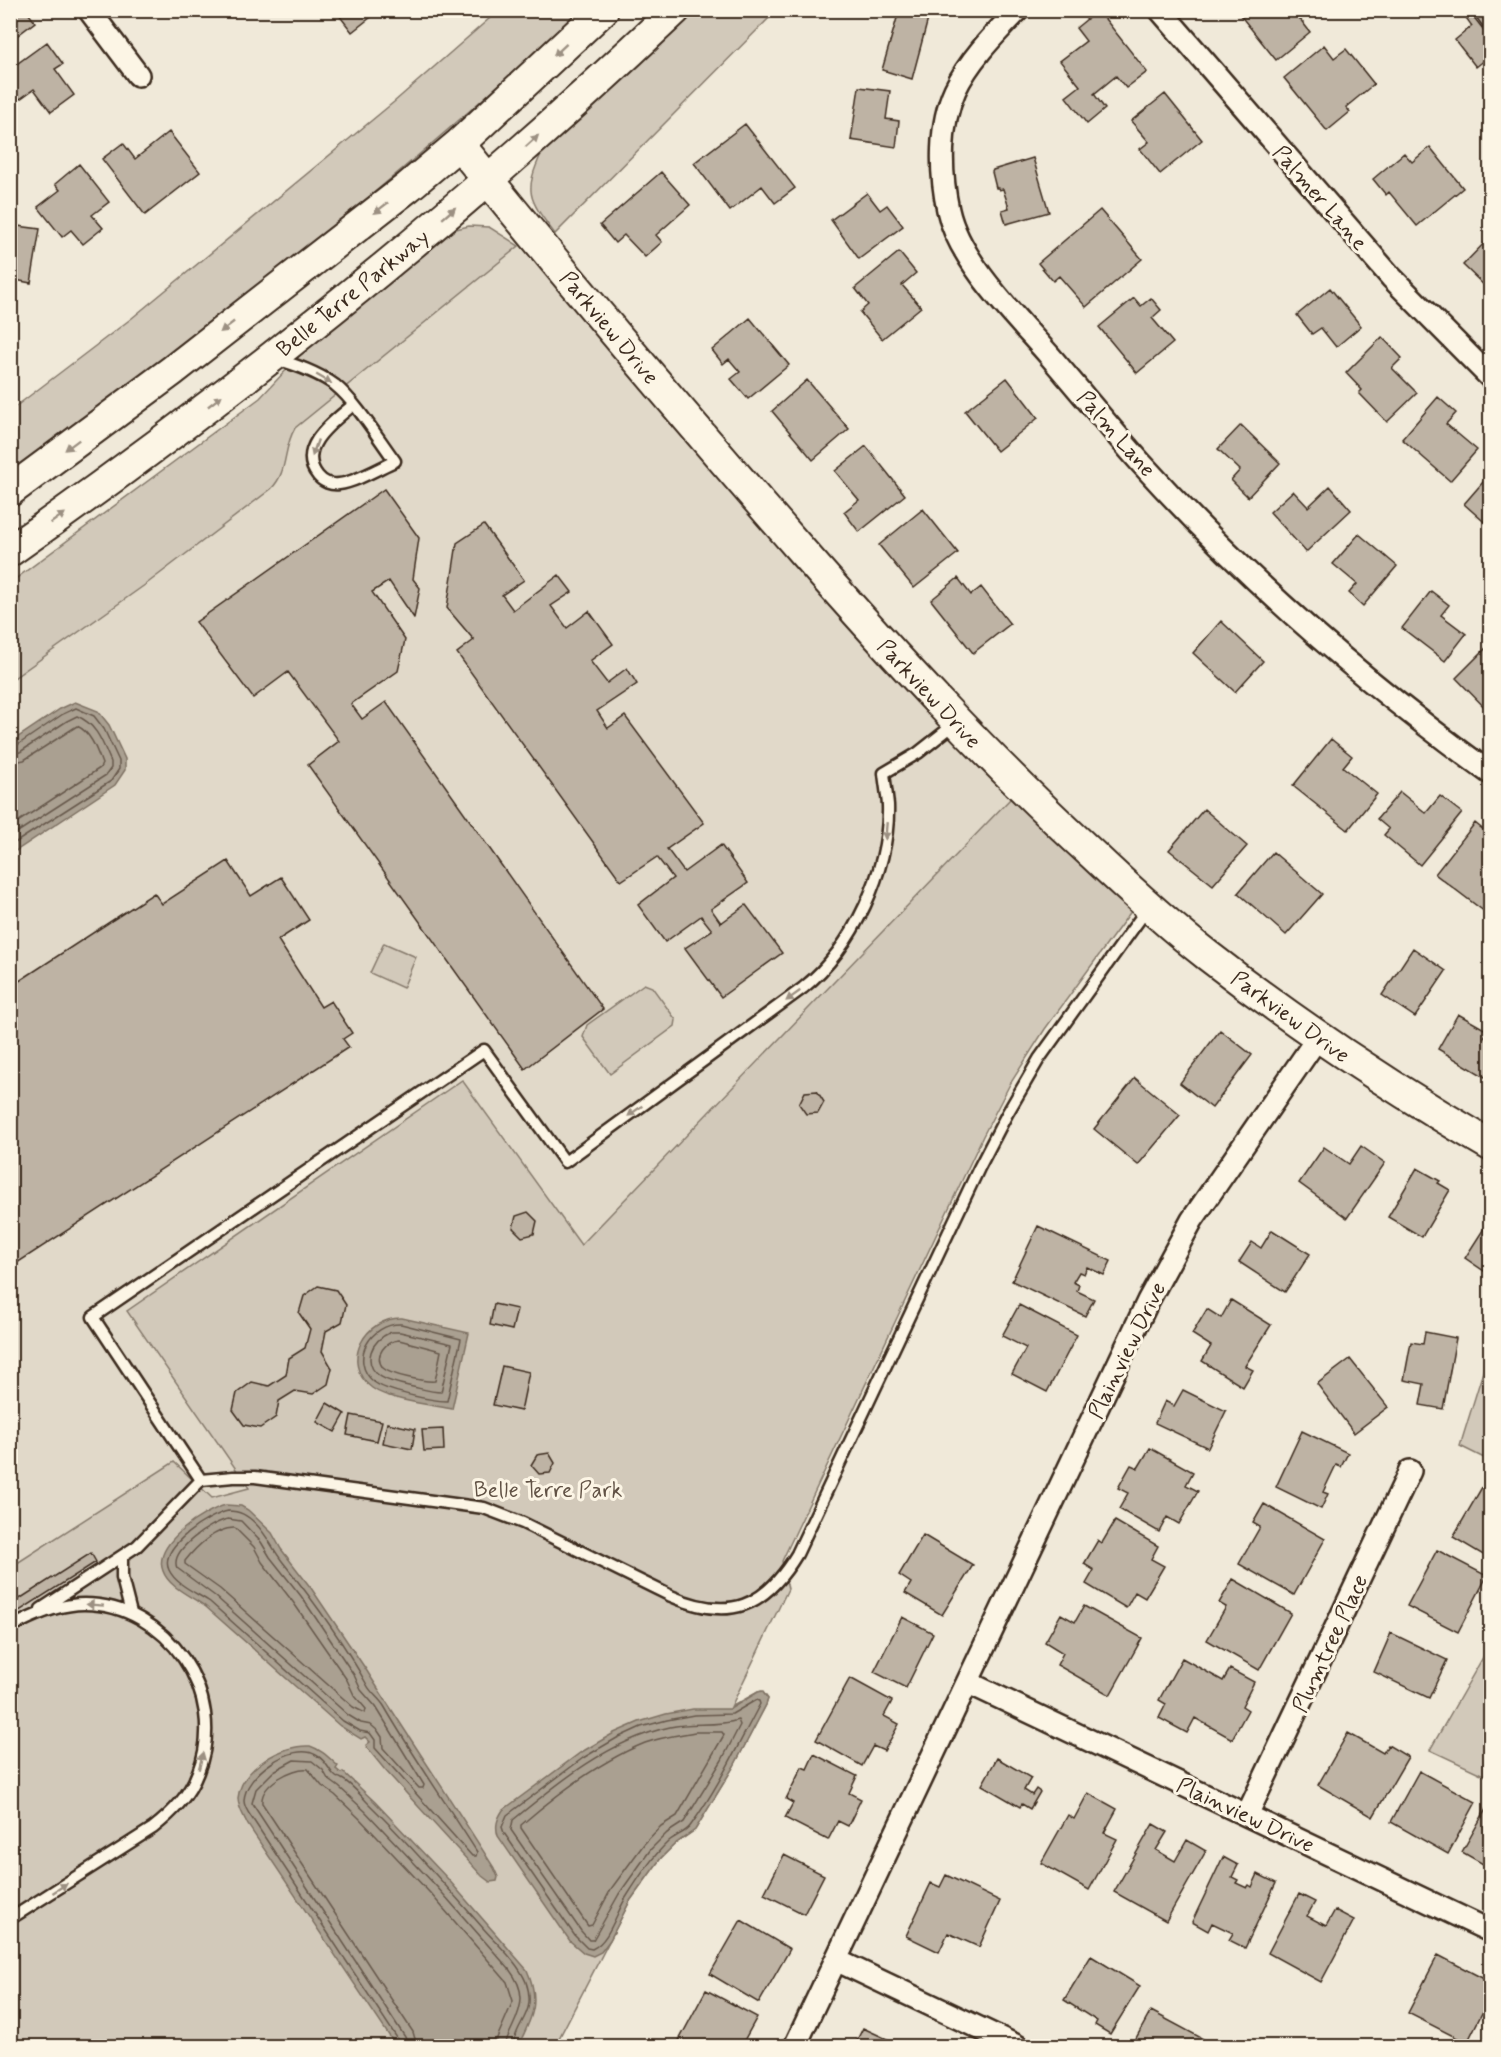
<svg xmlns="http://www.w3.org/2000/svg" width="1501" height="2057" font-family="Mynerve,sans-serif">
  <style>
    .built { fill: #e1d9c9 }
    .green { fill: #d2c9ba; stroke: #867a6c; stroke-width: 1.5 }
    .water { fill: #aaa091; stroke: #7e7163; stroke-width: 1.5 }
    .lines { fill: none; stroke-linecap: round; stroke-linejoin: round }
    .shore { stroke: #67594c; stroke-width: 1.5 }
    .building { fill: #beb3a4; stroke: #3b2a1e; stroke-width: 1.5 }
    .lane-casing { stroke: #3b2a1e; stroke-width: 15 }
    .street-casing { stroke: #3b2a1e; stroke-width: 26 }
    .secondary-casing { stroke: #3b2a1e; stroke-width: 34 }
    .lane { stroke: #fcf5e5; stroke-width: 10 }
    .street { stroke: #fcf5e5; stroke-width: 21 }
    .secondary { stroke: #fcf5e5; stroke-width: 30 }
    .oneway { fill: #9c9082 }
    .labels { text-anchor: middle; stroke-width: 6; stroke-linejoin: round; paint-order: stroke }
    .street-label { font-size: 22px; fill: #3b2a1e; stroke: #fcf5e5 }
    .park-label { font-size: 22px; fill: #615245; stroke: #fcf5e5 }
  </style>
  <rect width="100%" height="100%" fill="#f0e9d9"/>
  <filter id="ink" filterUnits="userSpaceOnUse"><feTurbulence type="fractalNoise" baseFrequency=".0167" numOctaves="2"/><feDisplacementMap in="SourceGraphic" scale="12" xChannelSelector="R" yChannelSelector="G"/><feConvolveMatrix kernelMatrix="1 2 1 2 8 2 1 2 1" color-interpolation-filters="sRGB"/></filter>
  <g filter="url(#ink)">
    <path class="built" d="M519,246L804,574L1011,798L580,1245L249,1488L555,2046H11L10,680L149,582L271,489L283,471L286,450L295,428Z"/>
    <path class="green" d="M498,11H581C447,134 308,251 164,361C114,400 62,436 11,474V410L132,318L394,102Z
      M692,11H776L555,234C529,199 523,193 542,152Z
      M469,226L489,227L519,246L295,428C282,450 289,471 271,489L149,582L11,680L10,583L260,398L319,335L437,242L456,229Z
      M1011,798L1132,910L1045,1029L1010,1084L983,1136L782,1561L788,1589L731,1707L758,1692L762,1691L768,1699L766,1705L734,1766L695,1830L675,1844L661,1858L630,1901L555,2046H11V1567L174,1462L212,1498L249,1488L127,1311L462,1080L581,1245Z
      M384,943L416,957L403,988L370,973Z
      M644,984L652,987L676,1020L675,1026L610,1074L583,1037L587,1025Z
      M1490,1349V1461L1460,1446Z
      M1490,1645V1778L1430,1750Z"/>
    <path class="water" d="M75,702L98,711L109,725L125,759V770L115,785L11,854V742L60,709Z
      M402,1318L469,1333L452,1409C431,1405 388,1400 372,1388C339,1363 365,1317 402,1318Z
      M226,1505L241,1506L248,1510L272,1533L281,1549L311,1588L365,1668C407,1735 452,1801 494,1868L498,1877L497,1881L490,1882L482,1876L385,1770L367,1748L366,1745L370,1742L365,1737L361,1739L340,1726L206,1607C193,1597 169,1588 163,1571C152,1544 205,1510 226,1505Z
      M762,1691L768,1699L766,1705L734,1766L695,1830L675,1844L661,1858L630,1901L610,1940L601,1952L593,1956L584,1953L570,1941L498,1836C495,1826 497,1819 503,1810L580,1753L614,1733L639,1722L666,1714L693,1709H730L758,1692Z
      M310,1746C322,1750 329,1758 338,1766L336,1769L341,1773L343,1772L375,1802L447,1878L527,1970C541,2002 532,2018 518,2046H396L248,1825C244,1816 238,1808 238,1798C241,1768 283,1744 310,1746Z"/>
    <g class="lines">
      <path class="shore" d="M10,747L16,746L63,714L76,708L94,716L104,729L119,761V769L111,781L10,846
        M10,754L20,752L67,721L77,716C97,724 103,744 111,762V768L106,775L10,837
        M10,763L24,760L77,726C91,732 97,751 102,764L100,768L10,827
        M401,1324L461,1339L447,1401C432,1401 385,1391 374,1382C348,1360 371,1323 401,1324Z
        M391,1332H400L452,1344L441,1392C432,1392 422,1389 413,1387C395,1383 364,1378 371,1352C374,1342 382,1336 391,1332Z
        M399,1340L441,1351L435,1381C425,1382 390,1375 383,1368C373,1355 386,1341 399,1340Z
        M228,1511C240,1511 247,1515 256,1524C267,1535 272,1548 282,1561C313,1600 343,1641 367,1685C371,1693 379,1698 384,1706C413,1756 446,1803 477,1852L476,1856H472L375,1748V1740L370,1733L360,1731L343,1721L210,1602C197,1593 176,1585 169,1570C158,1547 209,1515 228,1511Z
        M228,1519L241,1521L261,1542L270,1557L301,1596L354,1675L361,1690L376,1707L424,1785L423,1788H419L383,1748L382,1737L378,1731L371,1725L361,1723L348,1715L215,1596L177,1568C169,1550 212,1522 228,1519Z
        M235,1528L254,1547L262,1562L293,1602L347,1680L354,1695L366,1709L365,1713L353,1707L220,1589L185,1564V1561C196,1547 216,1527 235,1528Z
        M756,1700L759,1701L760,1704C738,1745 718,1788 691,1825C686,1833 676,1835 669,1841C652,1857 639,1877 627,1896C616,1912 610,1941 592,1949L587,1948L575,1936L504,1833L502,1827L507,1815L583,1758L617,1738L641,1727L667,1720L694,1715L732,1714Z
        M738,1720L740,1725L722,1760L684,1822L667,1833L651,1849L619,1894L593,1940H589L581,1931L511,1830L513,1820C559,1782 610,1740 670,1727C692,1722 717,1727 738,1720Z
        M695,1732H722L724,1735L677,1816L661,1826L644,1844L611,1889L592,1925L588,1926L521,1828V1825C557,1794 600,1761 645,1743C661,1737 678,1735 695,1732Z
        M400,2046L399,2041L254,1821C250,1815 244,1808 244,1801C244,1775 293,1741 316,1755C327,1761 328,1769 334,1775C340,1781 335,1775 342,1779C352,1784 361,1796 369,1804C409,1843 446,1886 483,1928C497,1944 518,1962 526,1982C537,2014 516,2021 513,2046
        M408,2046L405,2037L252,1803L256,1789L274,1771L294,1760L312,1761L323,1770L328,1779L339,1787L365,1811L437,1887L509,1969C526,1991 523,2005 512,2028C509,2034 506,2040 505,2046
        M417,2046L413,2032L262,1803C260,1785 292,1767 308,1769L322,1786L335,1795L359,1818L430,1893L507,1982L513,2001L497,2038L496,2046"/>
    </g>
    <path class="building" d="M10,10H26L35,22L10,41Z
      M335,10H380L352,32Z
      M1098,10L1147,72L1126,88L1116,76L1094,94L1105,109L1087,124L1066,97L1080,86L1060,61L1086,41L1076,28Z
      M1236,10H1293L1310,32L1276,60Z
      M1471,10H1490V36Z
      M899,11L928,19L912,79L882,70Z
      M1469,11L1490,38V56L1476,67L1455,40L1472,26L1464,15Z
      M47,42L63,64L55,69L74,95L51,112L34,89L20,99L10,86V69Z
      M1324,45L1334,58L1346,49L1374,84L1346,107L1350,112L1327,131L1284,78Z
      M859,87L890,91L886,119L899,121L896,147L851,140Z
      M1165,94L1202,140L1160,174L1140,149L1149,142L1131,121Z
      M745,124L795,188L775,203L762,186L730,211L694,163Z
      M169,132L200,172L145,215L102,159L123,143L135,159Z
      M1430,147L1463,188L1417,226L1389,192L1386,195L1373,179L1404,153L1412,162Z
      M1033,158L1049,212L1006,224L1002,210L1009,208L1003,189L999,190L998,188H996L992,172L993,170Z
      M79,164L109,202L92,215L103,228L83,244L71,230L62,237L38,207L60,190L55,184Z
      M661,172L690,205L656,235L662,242L645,257L624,235L615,243L600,225Z
      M867,193L880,210L887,205L903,226L859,259L831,220Z
      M1100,210L1142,259L1086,307L1059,276L1053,281L1038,263Z
      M10,225L40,229L31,283L10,279Z
      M1490,237V291L1463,265Z
      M899,252L916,273L902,285L921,307L882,339L860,312L868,305L855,288Z
      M1330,288L1361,326L1336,347L1321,328L1312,334L1297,315Z
      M1134,298L1141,306L1151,298L1161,310L1152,318L1173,343L1137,373L1099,327Z
      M750,318L789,365L748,399L731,379L740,372L729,359L723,364L712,350Z
      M1382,337L1402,358L1392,368L1417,393L1387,422L1359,393L1362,390L1346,373Z
      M1007,378L1038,418L997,451L965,411Z
      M807,380L849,429L813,460L772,411Z
      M1438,397L1456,413L1446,424L1477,450L1450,481L1402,439Z
      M1241,425L1280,463L1248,497L1231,480L1240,470L1218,449Z
      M866,446L905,495L859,532L844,512L859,500L835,471Z
      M1490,474V527L1464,504Z
      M1330,486L1351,510L1306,552L1270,512L1293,491L1308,507Z
      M384,489L419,538L413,579L420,588L414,618L389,581L372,592L405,640L398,671L351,704L362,719L386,702L603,1009L525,1069L308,765L339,741L288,672L253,698L196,622Z
      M923,509L958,553L914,588L879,545Z
      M484,525L524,580L502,595L513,610L559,575L572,592L551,606L567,628L589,611L613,644L590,661L607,683L627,668L637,684L597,711L608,728L625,716L704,823L667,849L684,872L721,845L748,883L711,909L721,923L746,905L782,953L721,997L685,948L712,930L701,916L665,942L638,905L673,878L657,857L621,881L457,653L474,640L447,608L457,543Z
      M1359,534L1397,566L1363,606L1349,593L1357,584L1333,564Z
      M958,578L971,595L981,587L1010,624L973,653L931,600Z
      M1431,591L1449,605L1441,615L1466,634L1445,661L1402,628Z
      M1221,621L1263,661L1235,692L1193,653Z
      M1488,646L1490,649V713L1456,678Z
      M1331,739L1352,756L1343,767L1377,794L1348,830L1293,786Z
      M1400,792L1426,813L1440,796L1462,813L1420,865L1384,835L1389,829L1377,819Z
      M1204,809L1247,846L1213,885L1169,850Z
      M1475,823L1490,835V905L1485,912L1435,874Z
      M1273,852L1322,894L1286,935L1238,893Z
      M228,861L251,896L281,877L309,920L278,940L321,1007L331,1001L352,1033L343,1039L349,1047L14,1265L10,1259V987L154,893L162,904Z
      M1413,948L1446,971L1415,1017L1382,995Z
      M1458,1014L1488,1031L1484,1037L1490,1041V1080L1438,1049Z
      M1220,1030L1252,1055L1212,1108L1180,1083Z
      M1135,1078L1180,1115L1138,1165L1094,1129Z
      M817,1091L824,1102L818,1113L806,1114L799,1104L805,1092Z
      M1361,1146L1385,1163L1347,1218L1299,1183L1324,1147L1349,1164Z
      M1417,1168L1440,1181L1438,1183L1450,1190L1422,1237L1388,1217Z
      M528,1212L537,1221L534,1234L522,1237L513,1228L516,1216Z
      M1490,1219V1275L1465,1258Z
      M1038,1226L1111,1261L1104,1275L1087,1267L1084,1274L1079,1272L1073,1282L1079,1285L1077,1291L1094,1299L1085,1316L1012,1281Z
      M1272,1230L1310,1254L1285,1292L1239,1262L1252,1242L1261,1248Z
      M318,1286L336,1290L346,1305L342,1322L326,1331L322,1351L332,1368L328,1384L313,1394L295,1391L279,1401L276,1417L260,1428L244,1425L233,1410L237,1393L252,1382L269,1386L286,1375L289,1358L305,1348L310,1329L299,1313L304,1296Z
      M1231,1300L1271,1325L1245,1366L1253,1370L1243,1387L1202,1361L1211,1346L1192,1334L1207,1309L1221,1318Z
      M494,1304L517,1309L512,1330L490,1325Z
      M1019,1305L1077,1335L1047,1392L1012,1374L1026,1348L1002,1336Z
      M1425,1332L1456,1338L1443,1409L1420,1405L1424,1384L1404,1380L1411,1342L1423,1344Z
      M1350,1359L1388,1407L1354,1433L1317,1384Z
      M502,1366L529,1372L521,1411L493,1405Z
      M1183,1390L1226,1411L1208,1448L1155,1423L1165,1401L1174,1406Z
      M327,1403L345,1414L335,1432L317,1422Z
      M351,1415L382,1421L377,1441L347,1435Z
      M387,1423L415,1429L412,1449L383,1443Z
      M443,1429L444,1450L424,1451L422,1430Z
      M1302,1431L1348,1453L1341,1467L1336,1465L1323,1492L1328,1494L1321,1509L1276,1487Z
      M1150,1448L1193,1472L1186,1485L1198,1491L1179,1524L1167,1517L1159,1532L1119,1509L1128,1493L1118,1488L1131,1465L1138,1468Z
      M549,1453L555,1463L550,1473L539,1474L531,1465L537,1455Z
      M1485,1482L1490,1485V1559L1453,1537Z
      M1264,1504L1325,1539L1294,1595L1239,1564L1260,1527L1253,1523Z
      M1115,1521L1158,1546L1151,1559L1164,1566L1145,1598L1135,1592L1126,1608L1086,1584L1094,1570L1084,1564L1098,1540L1102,1543Z
      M923,1535L973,1565L942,1615L905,1593L911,1583L899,1575Z
      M1437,1550L1487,1576L1458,1632L1407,1606Z
      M91,1553L96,1562L10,1617V1605Z
      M1233,1579L1291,1613L1259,1670L1207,1640L1226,1607L1219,1603Z
      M1084,1606L1142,1638L1110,1695L1057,1665L1063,1653L1045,1642L1061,1614L1075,1622Z
      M902,1617L933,1633L906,1688L874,1672Z
      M1391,1633L1447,1660L1429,1698L1374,1672Z
      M1182,1658L1223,1681L1230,1669L1254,1682L1242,1706L1248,1710L1232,1739L1195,1718L1187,1733L1159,1718L1166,1704L1159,1700Z
      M850,1678L892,1701L884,1716L899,1724L884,1751L873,1746L862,1766L816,1740Z
      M1348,1733L1383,1753L1388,1745L1408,1757L1373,1817L1318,1785Z
      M814,1754L857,1776L849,1793L861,1799L848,1826L838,1821L828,1840L785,1818L793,1803L786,1799L802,1767L807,1769Z
      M997,1758L1031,1778L1024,1790L1032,1795L1036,1789L1040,1792L1030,1809L1022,1804L1020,1807L982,1785Z
      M1419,1771L1476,1802L1448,1854L1391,1822Z
      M1088,1793L1117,1809L1104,1833L1117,1839L1089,1890L1041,1863L1068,1815L1074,1819Z
      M1490,1802V1868L1462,1852Z
      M1153,1824L1167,1832L1156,1850L1175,1861L1187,1840L1206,1851L1166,1921L1114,1892Z
      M784,1855L824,1875L804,1914L764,1894Z
      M1223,1857L1238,1865L1232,1877L1238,1880L1236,1883L1247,1888L1249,1885L1252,1887L1258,1874L1276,1883L1245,1948L1229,1940L1233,1933L1212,1923L1208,1931L1192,1922Z
      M946,1875L1000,1901L979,1947L948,1933L939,1952L906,1936L931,1883L940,1887Z
      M1299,1894L1315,1902L1307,1916L1326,1926L1335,1910L1354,1920L1321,1982L1268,1953Z
      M741,1920L790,1949L759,2003L710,1974Z
      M1438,1955L1490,1982V1997L1467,2043L1408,2013Z
      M1091,1956L1140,1986L1110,2034L1095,2025L1097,2021L1064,2000Z
      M706,1990L757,2017L741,2046H676Z
      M1151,2011L1207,2041L1205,2046H1146L1135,2040Z
      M863,2028L902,2046H854Z"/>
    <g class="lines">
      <defs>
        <path id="lane" d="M276,359C296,365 317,372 335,385C356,402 378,438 395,461C379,468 356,482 339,484C331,485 323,482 318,476C295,448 334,421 353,405
          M956,723L918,753L884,773C885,783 887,794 888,805C890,869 853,948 803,988L565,1162L484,1050L93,1317L201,1480L233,1477H255L484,1508L523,1523L671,1596C730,1622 765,1607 797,1554L979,1168L1007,1114L1039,1059L1147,909
          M122,1557V1578L131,1613
          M41,1609L137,1546L201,1480
          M10,1919L153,1828C173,1812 189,1796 198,1772C229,1694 167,1604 84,1604C61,1604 39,1613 19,1623"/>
        <path id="street" d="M89,10L138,75
          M1018,10C995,34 969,60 955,90C939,125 940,173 948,210C959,261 1015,316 1049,355C1080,391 1110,428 1141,463C1246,579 1364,682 1490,773
          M1160,10L1391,277L1490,377
          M969,1683L1490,1931
          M1247,1815L1410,1471
          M836,1960L1017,2046
          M795,2046L1148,1301L1192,1220L1318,1037"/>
        <path id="secondary" d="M459,144C570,282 684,416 801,550C894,656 988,759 1092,854C1129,889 1167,924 1207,955C1297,1025 1392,1088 1490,1145
          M10,491L172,371L408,187L459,144L603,10
          M10,551C244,387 468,207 675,10"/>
      </defs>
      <use href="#lane" class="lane-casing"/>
      <use href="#street" class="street-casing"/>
      <use href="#secondary" class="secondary-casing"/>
      <use href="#lane" class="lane"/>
      <use href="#street" class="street"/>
      <use href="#secondary" class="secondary"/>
    </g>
    <defs><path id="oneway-solid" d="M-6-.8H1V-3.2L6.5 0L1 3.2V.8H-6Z" transform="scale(1.5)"/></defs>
    <g class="oneway">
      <use href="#oneway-solid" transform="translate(560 50) rotate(137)"/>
      <use href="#oneway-solid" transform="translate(532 141) rotate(-42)"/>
      <use href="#oneway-solid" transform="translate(381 208) rotate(142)"/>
      <use href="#oneway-solid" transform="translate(449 213) rotate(-41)"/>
      <use href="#oneway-solid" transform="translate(227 327) rotate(142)"/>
      <use href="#oneway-solid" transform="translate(324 379) rotate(30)"/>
      <use href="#oneway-solid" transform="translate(215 401) rotate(-38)"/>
      <use href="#oneway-solid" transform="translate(72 445) rotate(143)"/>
      <use href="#oneway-solid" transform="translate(315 448) rotate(109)"/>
      <use href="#oneway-solid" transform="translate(58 518) rotate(-35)"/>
      <use href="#oneway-solid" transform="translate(886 831) rotate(95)"/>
      <use href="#oneway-solid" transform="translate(793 996) rotate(144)"/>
      <use href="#oneway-solid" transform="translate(635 1111) rotate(144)"/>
      <use href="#oneway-solid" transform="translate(95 1605) rotate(-176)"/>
      <use href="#oneway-solid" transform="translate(201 1761) rotate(-75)"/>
      <use href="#oneway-solid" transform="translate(60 1888) rotate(-33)"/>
    </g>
  </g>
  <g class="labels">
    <g class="street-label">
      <text transform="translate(1321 197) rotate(49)" y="8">Palmer Lane</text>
      <text transform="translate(352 292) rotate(-39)" y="8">Belle Terre Parkway</text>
      <text transform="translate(610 327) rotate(50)" y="8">Parkview Drive</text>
      <text transform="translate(1117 433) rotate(49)" y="8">Palm Lane</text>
      <text transform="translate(930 693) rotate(47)" y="8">Parkview Drive</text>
      <text transform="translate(1291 1016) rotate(36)" y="8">Parkview Drive</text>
      <text transform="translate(1126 1350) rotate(-64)" y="8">Plainview Drive</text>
      <text transform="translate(1329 1643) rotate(-65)" y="8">Plumtree Place</text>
      <text transform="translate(1246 1814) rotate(25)" y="8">Plainview Drive</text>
    </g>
    <g class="park-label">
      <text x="548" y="1497">Belle Terre Park</text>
    </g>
  </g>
  <rect width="1501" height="2057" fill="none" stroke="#fcf5e5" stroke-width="36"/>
  <rect x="18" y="18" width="1465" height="2021" fill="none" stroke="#3b2a1e" stroke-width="2" filter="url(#ink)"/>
</svg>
